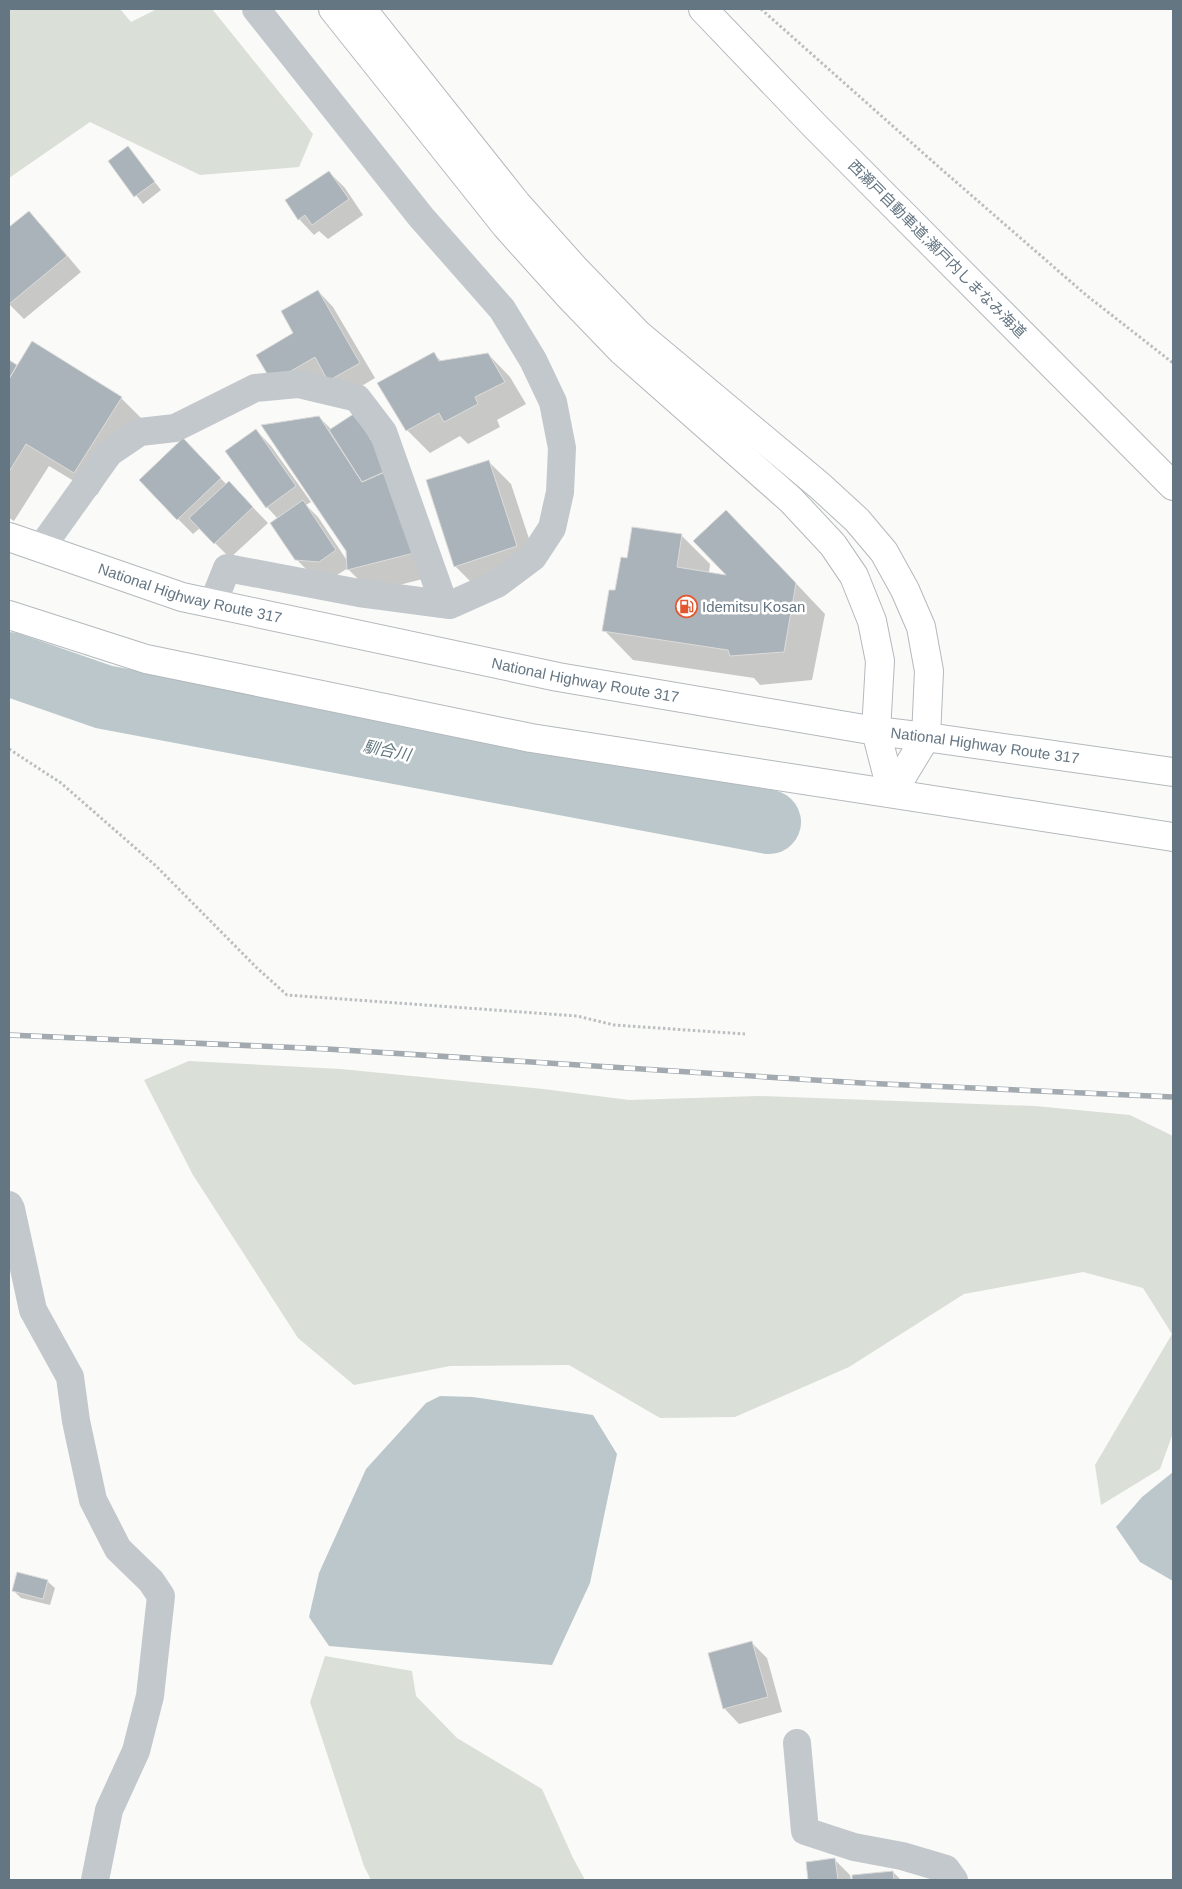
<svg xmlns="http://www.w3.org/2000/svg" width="1182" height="1889" font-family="Arial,'Noto Sans JP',sans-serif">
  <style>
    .green { fill: #dadfd7 }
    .water { fill: #bbc7cb }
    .shadow { fill: #0003 }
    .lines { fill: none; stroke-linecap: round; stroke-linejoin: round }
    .river { stroke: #bbc7cb; stroke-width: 64 }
    .building { fill: #aab3b9; stroke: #dcdcda }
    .highway-casing { stroke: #b4b9bd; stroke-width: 30 }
    .path { stroke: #bbbfc2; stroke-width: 3; stroke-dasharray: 2.5 2.5; stroke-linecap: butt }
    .minor { stroke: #c3c8cc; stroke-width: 28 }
    .highway { stroke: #fff; stroke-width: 28 }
    .rail-casing { stroke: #a2aab0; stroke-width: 5.5 }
    .rail { stroke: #fff; stroke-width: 4; stroke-dasharray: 11; stroke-linecap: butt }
    .labels { text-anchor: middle; stroke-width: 5; stroke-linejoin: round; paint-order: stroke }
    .street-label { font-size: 15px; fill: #657683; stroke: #fff }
    .poi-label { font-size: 15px; fill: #657683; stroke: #fff; text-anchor: start }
    .water-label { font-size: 16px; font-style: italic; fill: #60757c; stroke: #fff }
  </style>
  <rect width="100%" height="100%" fill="#fafaf8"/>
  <path class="green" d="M9,9H120L131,22L157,9H212L313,134L299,167L200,175L90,122L9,178Z
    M189,1061L341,1069L543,1089L629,1100L759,1096L1035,1106L1130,1115L1173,1136V1433L1160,1469L1101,1505L1095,1465L1172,1334L1143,1288L1083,1272L964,1294L849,1367L735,1417L660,1418L569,1365L450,1366L354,1385L298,1338L193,1175L144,1080Z
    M325,1656L412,1671L416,1696L457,1738L542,1789L573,1858L585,1880H371L364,1866L310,1702Z"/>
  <path class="water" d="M440,1396L473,1397L593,1415L617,1454L590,1583L552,1665L329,1646L309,1617L319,1573L366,1469L426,1403Z
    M1173,1472V1581L1140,1562L1116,1527L1142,1497Z"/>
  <path class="shadow" d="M128,148L161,190L143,204L110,162Z
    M329,172L345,188L363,215L328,239L319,231L314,235L299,219Z
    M29,213L44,228L81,272L24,319L9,304V229Z
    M318,291L333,307L375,378L345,396L326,375L289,397L295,334Z
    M434,354L441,361L488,354L510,377L526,404L497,420L500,427L468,444L460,436L430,453L407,430Z
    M9,361L18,367L121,398L143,420L97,495L49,466L14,521L9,518Z
    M319,417L332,430H370L435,576L371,592L349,570L348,568L334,577L312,575L296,559L278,519L267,507L256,430L271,446L311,502L306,505L318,517L348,562L347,550Z
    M198,455L227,485L244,498L268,523L230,558L200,528L193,534L178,519Z
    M488,461L511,484L539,569L478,589L455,566Z
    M681,535L710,564L709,573L730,577L755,540L825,614L812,680L760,685L754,678L633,660L604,630L628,559Z
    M47,1581L55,1588L50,1605L21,1598L14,1591Z
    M752,1643L767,1658L782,1712L739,1724L724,1708Z
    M835,1860L850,1875L851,1880H810L807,1863Z
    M893,1872L901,1880H854L853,1876Z"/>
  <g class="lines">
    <path class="river" d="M9,664L104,697L769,822"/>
  </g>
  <path class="building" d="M128,146L155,182L134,197L108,161Z
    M329,171L349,199L312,225L305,215L298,220L285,200Z
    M29,211L67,256L9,304V227Z
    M318,290L360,363L328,381L315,357L272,382L256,355L293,333L281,311Z
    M32,341L122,397L74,473L26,444L9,472V379Z
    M434,352L439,361L488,353L505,382L475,397L478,404L444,422L439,413L406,431L377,383Z
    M9,360L17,365L9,379Z
    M355,413L389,470L362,482L329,430Z
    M319,416L362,482L389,470L414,553L347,570L346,551L261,425Z
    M256,429L296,486L266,508L225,451Z
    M183,438L221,478L177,520L139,480Z
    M489,460L517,546L454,567L426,480Z
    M229,481L253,507L214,544L189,518Z
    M303,500L336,550L319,562L295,560L270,523Z
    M726,510L796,583L784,652L730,656L728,650L602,631L609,590H615L621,557L627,558L632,527L682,534L677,567L726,575L693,541Z
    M17,1572L48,1580L43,1599L12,1591Z
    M752,1641L768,1697L723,1709L708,1653Z
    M835,1858L838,1880H808L806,1862Z
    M893,1871L894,1880H852V1875Z"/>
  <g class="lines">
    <defs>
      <g id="highway">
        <path d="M333,9L506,226L568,295L622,351L791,500L833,545L854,576L872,621L880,661L876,731L892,793"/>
        <path d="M362,9L517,204L576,270L638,334L820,486L857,520L884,552L905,590L921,627L929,671L926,737L892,793"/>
        <path d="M703,9L814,125L1173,486"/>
        <path id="s1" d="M9,537L182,597L558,677L876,731L926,737L1173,772"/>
        <path d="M9,615L146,659L531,738L1173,837"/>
      </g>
    </defs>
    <use href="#highway" class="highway-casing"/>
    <path class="path" d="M761,9L940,168L1086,295L1173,363
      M9,749L61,783L156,866L257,968L287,995L577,1016L614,1025L745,1034"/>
    <path class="minor" d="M41,548L109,453L140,432L175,428L255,388L298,384L357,398L383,432L444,604
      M213,603L227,568L359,593L450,605L497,584L533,557L552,528L560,492L562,448L553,402L533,360L502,309L421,217L256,9
      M9,1205L11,1209L33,1310L70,1377L76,1421L93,1500L118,1549L151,1581L161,1596L150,1696L136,1751L109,1810L95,1880
      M797,1743L805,1831L854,1847L902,1856L946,1869L954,1880"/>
    <use href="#highway" class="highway"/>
    <defs>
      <path id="rail" d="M9,1035L327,1049L862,1083L1173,1097"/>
    </defs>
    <use href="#rail" class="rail-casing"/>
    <use href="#rail" class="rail"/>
  </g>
  <defs>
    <symbol id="fuel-ring" viewBox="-11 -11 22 22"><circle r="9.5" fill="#fff" stroke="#e4572e" stroke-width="1.5"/><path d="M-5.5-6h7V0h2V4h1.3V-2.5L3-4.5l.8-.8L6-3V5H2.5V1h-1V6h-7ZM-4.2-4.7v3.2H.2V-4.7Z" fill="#e4572e"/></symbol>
  </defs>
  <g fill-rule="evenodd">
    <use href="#fuel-ring" x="674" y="594" width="25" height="25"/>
  </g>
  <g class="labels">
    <g class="street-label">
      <text transform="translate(937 249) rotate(45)" y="5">西瀬戸自動車道;瀬戸内しまなみ海道</text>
      <text dy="5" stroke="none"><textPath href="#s1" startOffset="190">National Highway Route 317</textPath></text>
      <text dy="5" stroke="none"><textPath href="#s1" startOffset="595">National Highway Route 317</textPath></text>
      <text dy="5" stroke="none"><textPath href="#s1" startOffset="1000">National Highway Route 317</textPath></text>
    </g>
    <g class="poi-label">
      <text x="702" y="612">Idemitsu Kosan</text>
    </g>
    <g class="water-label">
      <text transform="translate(387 750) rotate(11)" y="6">馴合川</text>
    </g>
  </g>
  <rect width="1182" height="1889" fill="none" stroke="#657683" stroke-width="20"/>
</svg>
